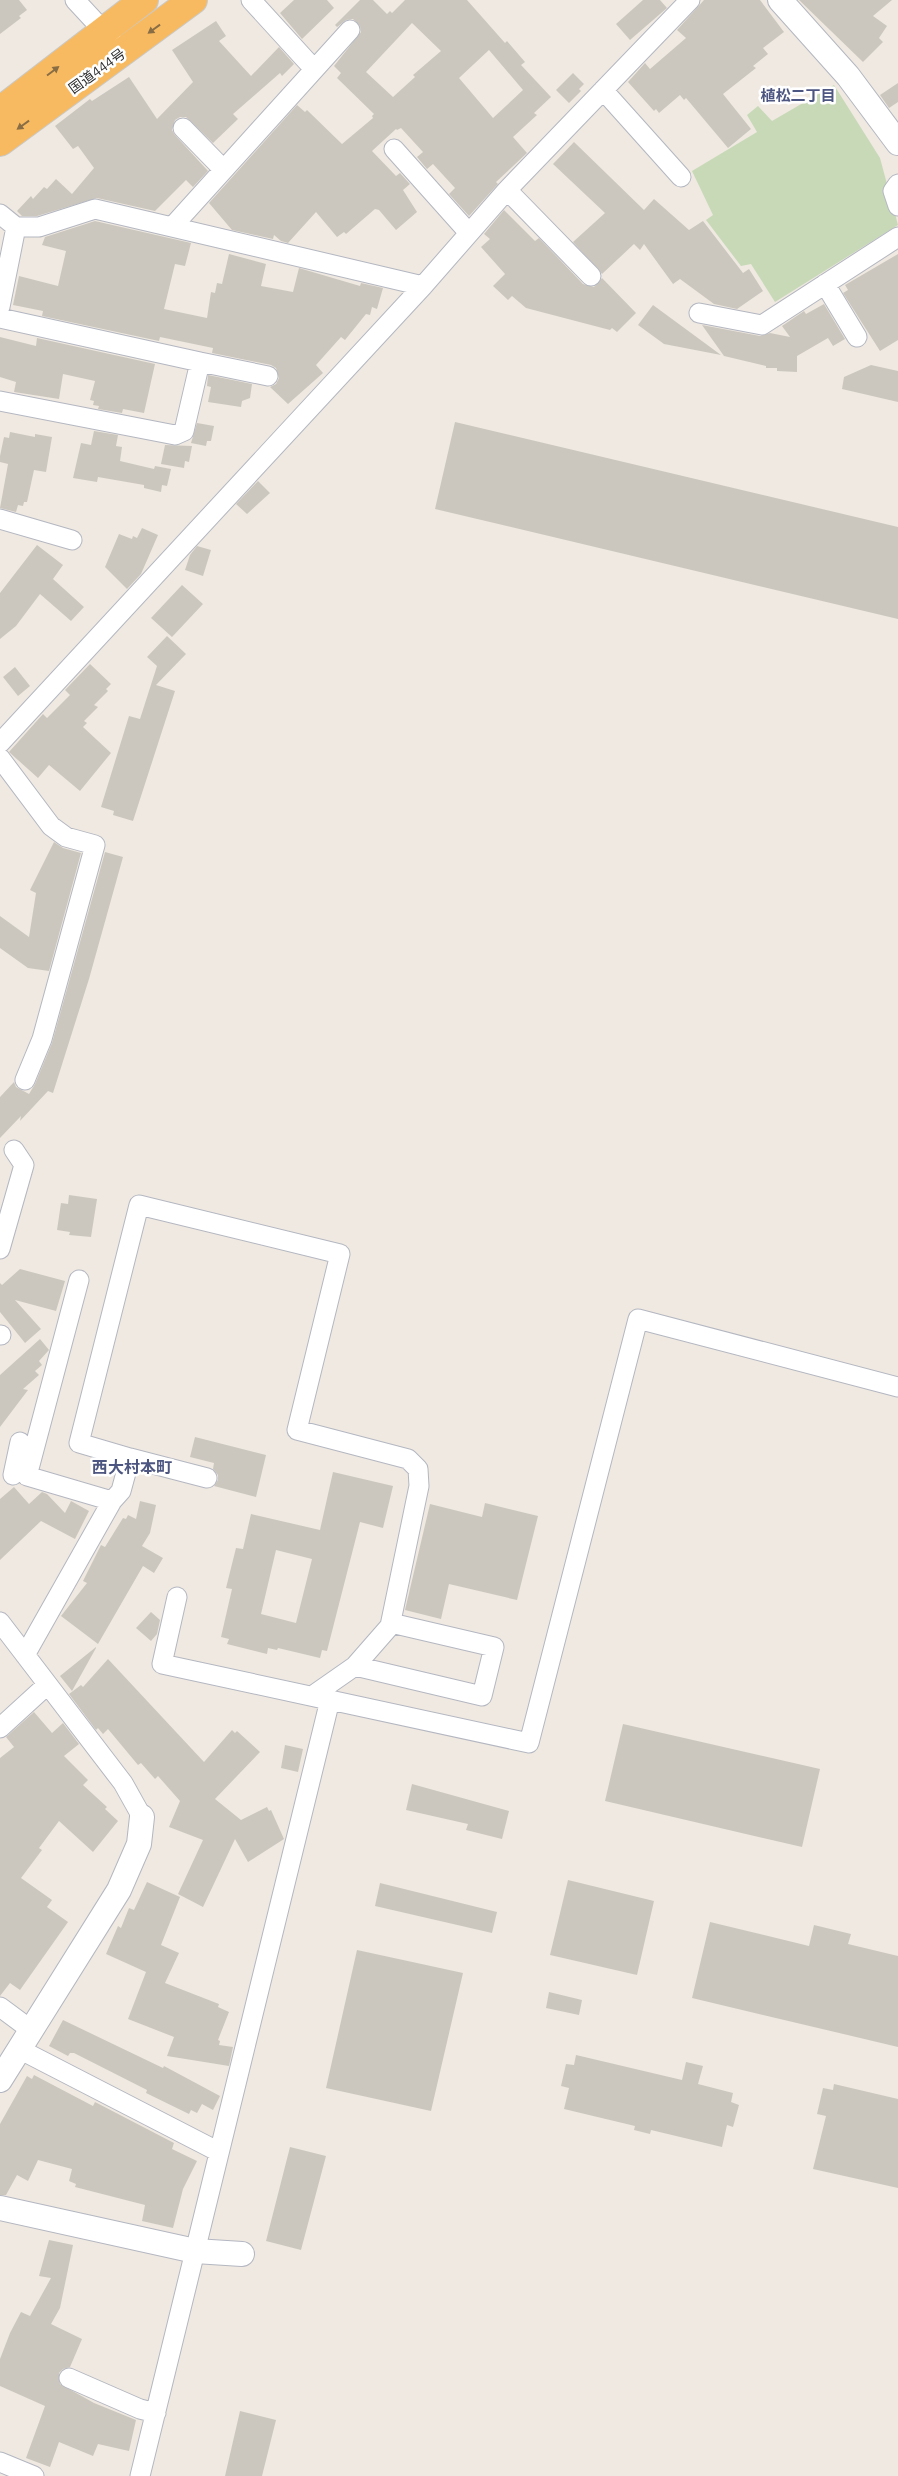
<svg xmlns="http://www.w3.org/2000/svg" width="898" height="2476" font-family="Ubuntu,'Noto Sans JP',sans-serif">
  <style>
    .cemetery { fill: #c8d9b8 }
    .building { fill: #cbc7bf; fill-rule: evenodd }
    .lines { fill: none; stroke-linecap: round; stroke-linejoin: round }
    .minor-casing { stroke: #b4b7c1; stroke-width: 21 }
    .tertiary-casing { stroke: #b4b7c1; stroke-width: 26 }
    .trunk-casing { stroke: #c9c9c9; stroke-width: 30 }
    .minor { stroke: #fff; stroke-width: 19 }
    .tertiary { stroke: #fff; stroke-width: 24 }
    .trunk { stroke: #f8ba60; stroke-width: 28 }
    .oneway { fill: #896d44 }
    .labels { text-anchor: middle; stroke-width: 5; stroke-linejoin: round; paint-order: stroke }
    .street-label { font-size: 14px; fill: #2e2e2e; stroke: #fff }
    .neighbourhood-label { font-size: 15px; font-weight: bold; fill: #4d5680; stroke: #fff }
    .quarter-label { font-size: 16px; font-weight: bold; fill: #4d5680; stroke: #fff }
  </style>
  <rect width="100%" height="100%" fill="#efe9e1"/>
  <path class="cemetery" d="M834,85L880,158L898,225L775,302L751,264L741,266L706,220L713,215L692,171L757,132L747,115L758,106L772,121Z"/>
  <path class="building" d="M0,0H19L27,10L19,16L21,18L0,34Z
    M294,0H327L334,8L302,39L280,13Z
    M360,0H373L387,14L390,11L392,13L405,0H467L505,43L507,41L525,62L521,65L551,97L534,113L537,115L513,137L527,153L496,182L498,184L469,216L449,194L455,188L433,164L427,169L417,157L423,152L401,128L397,130L396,129L372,151L396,176L400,173L410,184L403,190L417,212L396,230L379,210L375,209L346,234L344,232L337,237L316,212L288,243L281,241L274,235L273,239L232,230L209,203L297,105L305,112L307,110L342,144L373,118L372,116L374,114L337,78L341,73L334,66L361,32L360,26L353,19L346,20L337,27L335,25ZM412,23L441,51L413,75L415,77L393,97L366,72ZM489,50L523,90L493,118L459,78Z
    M643,0H660L667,8L630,40L616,24Z
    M704,0H760L784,32L763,48L768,54L753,66L756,68L723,94L751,129L728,148L686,98L684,100L680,95L659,113L656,109L654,111L628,82L645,63L650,69L686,38L677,30Z
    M799,0H892L873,16L887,26L879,38L883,42L863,62Z
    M216,21L226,36L219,41L251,76L279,47L294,64L282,76L280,73L233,114L238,119L213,143L186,117H180L175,120L172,130L175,135L208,171L193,187L186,180L155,211L97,198L37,216H22L17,211L31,196L33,199L44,187L47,189L56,179L72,194L94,168L78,146L73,149L55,126L90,99L92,101L129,77L157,119L193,82L172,50Z
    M573,73L584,84L579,89L581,91L569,103L556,90Z
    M898,83V102L889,108L880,95Z
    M574,142L644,210L654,199L689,230L703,221L743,273L749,269L763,291L737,309L714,304L680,279L673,284L644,244L640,250L634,244L602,274L573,242L605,213L553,164Z
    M504,210L535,241L539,238L583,284L594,287L602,278L636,313L617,332L612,328L610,330L526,308L512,296L508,300L493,286L505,274L481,247L490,239L484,234Z
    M95,221L191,243L185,266L175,264L164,309L207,318L211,292L215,293L217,283L222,284L229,254L266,264L261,286L293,292L299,268L360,286L361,283L383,288L377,309L372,307L370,315L366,314L345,340L341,337L316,365L323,373L288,404L270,387L276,384L279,378L276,368L271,365L212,353L213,348L160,337L159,341L42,316L43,311L13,305L19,276L58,286L66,251L42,245L45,237Z
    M898,254V340L880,351L843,293L848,290L845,285Z
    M824,304L845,339L833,346L828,338L797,356V372L777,371V368H766V366L724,356L702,325L760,336L770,333L790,337L782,326L804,311L806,314Z
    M653,305L721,355L664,344L638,325Z
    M0,337L36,346L37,338L155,364L144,413L123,409L122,413L98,409L99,406L93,405L94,401L90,400L95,381L63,374L59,399L14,392L16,382L0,377Z
    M871,365L898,371V402L842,389L844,377Z
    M208,375L252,384L250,398L242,401L241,407L208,402L211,387L207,386Z
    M455,422L898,527V619L435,509Z
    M197,423L214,426L211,441H207L206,446L191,443Z
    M94,431L118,435L116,446L122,447L120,461L154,469L155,466L171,469L167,486L162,485L161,492L144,488V485L98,477L97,482L73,478L81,443L91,445Z
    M10,432L35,437V434L52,437L46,472L34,470L27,502H24L23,506L18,505L16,512L0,508L8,464L0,462V456L4,437L9,438Z
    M165,445L192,446L189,462L185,461L184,468L161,464Z
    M258,481L270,493L247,514L236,504Z
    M142,528L158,535L141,574L127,589L105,567L119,534L132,539L133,536L137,538Z
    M37,545L63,565L53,579L84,607L71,621L40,594L16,626L0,639V593Z
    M197,546L211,550L203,576L185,570L190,555Z
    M182,585L203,604L172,637L151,618Z
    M167,636L186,654L156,685L175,691L133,821L113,815L114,811L101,807L129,716L140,719L157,666L147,657Z
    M90,664L111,684L106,689L108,691L94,705L98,707L84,721L87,723L83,727L111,753L80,791L49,765L38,778L9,752L43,714L47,718L70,695L65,690Z
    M15,667L30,686L18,696L3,677Z
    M54,842L63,848L81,853L49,971L28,968L0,948V916L29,937L36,893L30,890Z
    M105,852L123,857L89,979L53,1093L48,1091L20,1121L21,1116L0,1138V1097L14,1082L16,1087L29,1094L35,1084L52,1043Z
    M69,1195L97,1199L91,1237L69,1235L70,1232L57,1230L61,1203L68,1204Z
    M20,1269L65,1281L56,1311L15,1300L41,1329L25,1343L0,1312V1283L2,1285Z
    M40,1339L49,1350L39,1361L42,1365L35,1371L39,1375L23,1389L28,1390L0,1427V1375Z
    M195,1437L266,1455L256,1497L214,1486L218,1480V1475L213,1469L214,1463L190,1457Z
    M333,1472L393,1486L383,1528L360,1522L327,1651L322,1650L320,1658L278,1648L277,1650L268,1648L267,1654L227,1644L229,1639L221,1637L232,1589L226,1588L236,1548L243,1549L251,1514L320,1530ZM276,1550L312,1559L296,1623L261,1614Z
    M14,1487L29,1504L42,1492L47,1494L65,1513L71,1501L89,1511L75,1539L41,1521L0,1560V1499Z
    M140,1501L156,1505L150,1533L142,1546L163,1558L154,1573L143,1566L98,1644L61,1616L87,1583L83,1581L101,1545L105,1547L123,1518L126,1519L128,1515L136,1519Z
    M485,1503L538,1516L517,1600L449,1584L441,1619L405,1610L430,1504L482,1517Z
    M151,1612L160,1620L157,1634L151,1641L136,1628Z
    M96,1647V1648L72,1691L60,1676Z
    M108,1659L204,1762L232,1730L235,1733L237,1731L260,1752L215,1799L241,1820L267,1807L269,1811L271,1810L284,1839L248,1862L235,1839L203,1907L178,1894L203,1840L169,1827L180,1801L158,1776L155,1779L141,1763L138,1765L108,1729L103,1734L98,1728L96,1730L69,1694L81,1685L83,1687Z
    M34,1712L52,1733L63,1723L79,1744L64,1756L88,1780L83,1785L107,1807L105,1809L118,1821L93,1852L59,1821L39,1848L42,1850L21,1878L52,1900L47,1907L68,1922L20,1990L10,1983L0,1996V1758L14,1747L6,1737Z
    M623,1724L820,1769L802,1847L605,1801Z
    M285,1745L303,1749L298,1772L281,1768Z
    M412,1784L509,1811L502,1839L466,1830L468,1824L406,1810Z
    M568,1880L654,1901L637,1975L550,1955Z
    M147,1882L180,1897L161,1945L179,1953L165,1983L219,2004L218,2007L229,2012L218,2040L220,2041L219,2045L233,2047L229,2066L167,2056L174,2037L128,2019L146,1972L106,1954L118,1926L121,1928L129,1908L134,1910Z
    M380,1883L497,1912L492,1933L375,1906Z
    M710,1922L809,1946L814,1925L851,1934L848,1944L898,1956V2047L692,1998Z
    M357,1950L463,1973L431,2111L326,2088Z
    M549,1992L582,2000L579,2015L546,2008Z
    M63,2020L163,2068L164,2066L220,2096L213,2110L202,2104L197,2113L191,2110L189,2114L146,2093L147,2090L74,2053H70L68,2056L49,2046Z
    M576,2055L682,2080L686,2062L703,2066L698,2084L733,2093L731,2102L739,2105L733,2127L727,2125L722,2147L651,2130L650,2134L634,2130L635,2126L564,2109L569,2088L561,2086L566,2064L574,2065Z
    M34,2075L93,2106L95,2102L174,2143L172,2149L197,2161L183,2189L173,2228L142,2221L145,2205L75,2187L76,2184L69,2181L72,2169L38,2160L28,2181L17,2175L6,2195H0V2124L27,2076L32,2079Z
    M834,2084L898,2099V2188L813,2169L826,2116L817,2114L823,2088L833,2090Z
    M290,2147L326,2156L301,2250L266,2241Z
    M49,2240L73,2245L60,2308L51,2324L82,2339L70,2367L63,2369L59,2373L60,2384L94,2403L136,2420L129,2451L98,2444L93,2456L59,2442L50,2467L26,2458L45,2406L0,2386V2359L10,2333L21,2312L30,2316L51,2278L39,2276Z
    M240,2411L276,2420L262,2476H225Z"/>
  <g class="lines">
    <defs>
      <path id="minor" d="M75,0L112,40
        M251,0L314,69
        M350,30L172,227L423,286
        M603,90L681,177
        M183,128L223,169
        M394,149L469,233
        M898,184L893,191L898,206
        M507,190L591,276
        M0,214L16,227H39L95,209L172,227
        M825,284L857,337
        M0,307L16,227
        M699,313L762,325L898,237
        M0,318L200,362L184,431L175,435L0,401
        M200,362L268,376
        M0,519L72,540
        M0,743L423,286L507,190L690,0
        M0,758L51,826L66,837L95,845L42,1039L25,1080
        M0,1249L24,1165L14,1150
        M0,1335H1
        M130,1458L79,1443L139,1205L340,1254L297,1430L408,1459L418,1469L419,1486L390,1626L355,1666L312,1696
        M13,1475L20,1442
        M112,1501L121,1491L130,1458L207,1478
        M177,1597L162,1664L324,1699
        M0,1622L123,1783L142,1817
        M25,1655L112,1501L27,1476L79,1280
        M355,1666L482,1696L494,1647L391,1623
        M0,1728L47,1685
        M0,2007L31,2030
        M19,2049L219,2152
        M69,2378L140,2409L156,2413
        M0,2462L34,2476
        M140,2476L330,1700L529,1743L638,1319L898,1387"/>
      <path id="tertiary" d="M780,0L848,76L898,143
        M0,2080L119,1890L139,1844L142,1817
        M0,2208L195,2251L242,2254"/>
      <path id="trunk" d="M0,111L144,0
        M0,142L193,0"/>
    </defs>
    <use href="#minor" class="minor-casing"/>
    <use href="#tertiary" class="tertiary-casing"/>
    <use href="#trunk" class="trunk-casing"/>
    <use href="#minor" class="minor"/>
    <use href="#tertiary" class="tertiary"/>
    <use href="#trunk" class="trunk"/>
  </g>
  <defs><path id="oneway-solid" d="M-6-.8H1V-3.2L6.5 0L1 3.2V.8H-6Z" transform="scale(1.25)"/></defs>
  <g class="oneway">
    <use href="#oneway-solid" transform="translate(154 29) rotate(144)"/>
    <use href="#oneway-solid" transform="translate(53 71) rotate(-37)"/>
    <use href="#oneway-solid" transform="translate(23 125) rotate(144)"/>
  </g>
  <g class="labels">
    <g class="street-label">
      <text transform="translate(97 71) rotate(-36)" y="5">国道444号</text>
    </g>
    <g class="neighbourhood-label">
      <text x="798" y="101">植松二丁目</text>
    </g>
    <g class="quarter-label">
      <text x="132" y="1473">西大村本町</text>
    </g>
  </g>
</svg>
